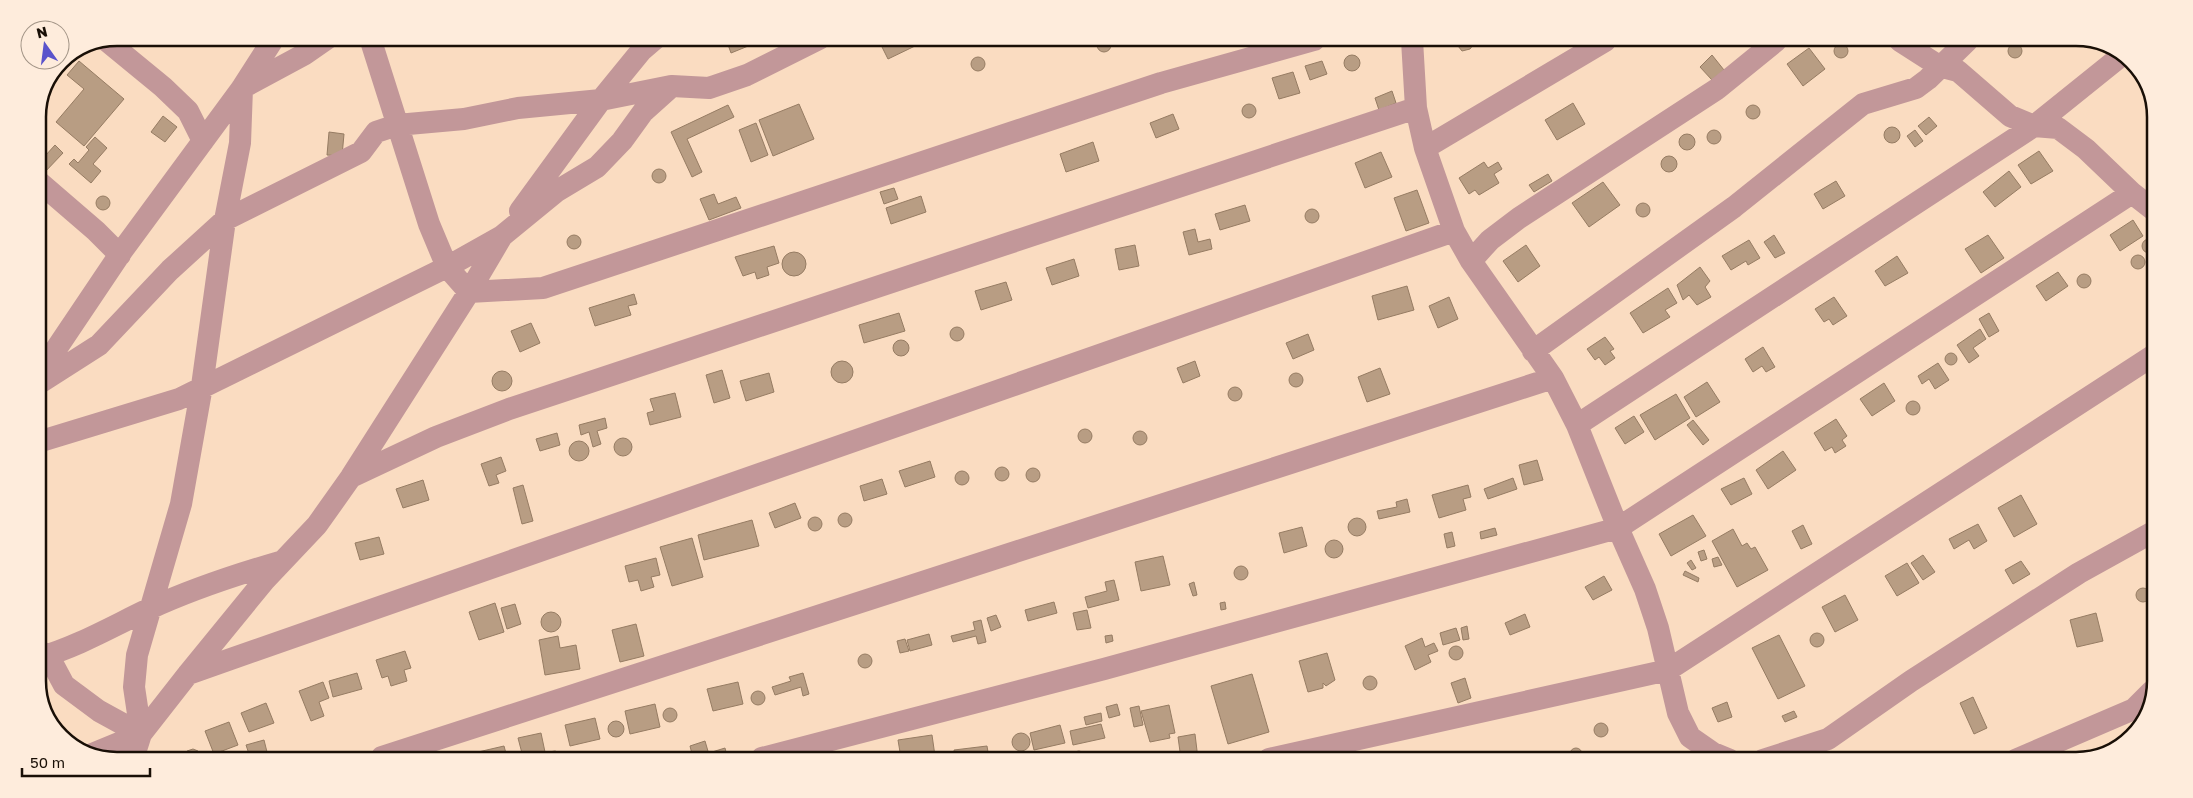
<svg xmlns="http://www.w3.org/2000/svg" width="2193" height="798" font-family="'Golos Text',sans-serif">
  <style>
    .building { fill: #b89d83; stroke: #967c63 }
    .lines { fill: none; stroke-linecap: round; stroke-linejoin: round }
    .minor { stroke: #c29799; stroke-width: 22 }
    .rim { fill: none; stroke: #190f06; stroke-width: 2.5 }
  </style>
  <rect width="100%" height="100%" fill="#fadcc1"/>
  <path class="building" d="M1097 45a7 7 0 1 1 14 0a7 7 0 1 1-14 0Z
    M726,39H757L758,42L731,53Z
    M878,39H911L915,46L888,59Z
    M1458,40H1473V45L1470,49L1462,51L1458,46Z
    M2008 51a7 7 0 1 1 14 0a7 7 0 1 1-14 0Z
    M1834 51a7 7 0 1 1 14 0a7 7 0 1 1-14 0Z
    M1809,48L1825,69L1803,86L1787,64Z
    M1344 63a8 8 0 1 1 16 0a8 8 0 1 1-16 0Z
    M1712,55L1724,70L1712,80L1700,67Z
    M971 64a7 7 0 1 1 14 0a7 7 0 1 1-14 0Z
    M79,61L124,99L84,146L56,122L84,89L67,75Z
    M1322,61L1327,74L1310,80L1305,66Z
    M1293,72L1300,93L1279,99L1272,78Z
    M1392,91L1396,103L1379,110L1375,98Z
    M1573,103L1585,124L1557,140L1545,120Z
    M799,104L814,139L773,156L759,120Z
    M1242 111a7 7 0 1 1 14 0a7 7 0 1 1-14 0Z
    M728,105L734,117L687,139L702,172L692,177L671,132Z
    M1746 112a7 7 0 1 1 14 0a7 7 0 1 1-14 0Z
    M1173,114L1179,129L1156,138L1150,123Z
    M163,116L177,127L165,142L151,132Z
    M1929,117L1937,126L1926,135L1918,126Z
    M756,123L768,155L751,162L739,130Z
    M1884 135a8 8 0 1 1 16 0a8 8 0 1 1-16 0Z
    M1915,130L1923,141L1915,147L1907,136Z
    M1707 137a7 7 0 1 1 14 0a7 7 0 1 1-14 0Z
    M329,132L344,134L342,156L327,155Z
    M1679 142a8 8 0 1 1 16 0a8 8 0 1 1-16 0Z
    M95,137L107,148L93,164L101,171L91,183L69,164L74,159L78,163L89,150L86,147Z
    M1093,142L1099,161L1066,172L1060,154Z
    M55,145L63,153L43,174L38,169V149L45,156Z
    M2039,151L2053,171L2031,184L2018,165Z
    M1381,152L1392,177L1365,188L1355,163Z
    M1661 164a8 8 0 1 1 16 0a8 8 0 1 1-16 0Z
    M1484,162L1488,168L1498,162L1502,169L1494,174L1499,183L1479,195L1475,190L1469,194L1459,178Z
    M652 176a7 7 0 1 1 14 0a7 7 0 1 1-14 0Z
    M2009,171L2021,187L1995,207L1983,192Z
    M1548,174L1552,181L1534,192L1529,185Z
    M1836,181L1845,196L1823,209L1814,194Z
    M1603,182L1620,205L1589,227L1572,203Z
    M894,188L898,199L884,204L880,192Z
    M1417,190L1429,223L1406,231L1394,198Z
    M714,194L718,204L736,197L741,208L709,220L700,199Z
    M96 203a7 7 0 1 1 14 0a7 7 0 1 1-14 0Z
    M921,196L926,212L891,224L886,208Z
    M1636 210a7 7 0 1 1 14 0a7 7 0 1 1-14 0Z
    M1245,205L1250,221L1220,230L1215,214Z
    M1305 216a7 7 0 1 1 14 0a7 7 0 1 1-14 0Z
    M2133,220L2143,236L2120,251L2110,235Z
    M1195,229L1198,242L1210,239L1212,249L1189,255L1183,232Z
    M567 242a7 7 0 1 1 14 0a7 7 0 1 1-14 0Z
    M1774,235L1785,253L1775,258L1764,242Z
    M1988,235L2004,258L1981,273L1965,249Z
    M2142 246a7 7 0 1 1 14 0a7 7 0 1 1-14 0Z
    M1749,240L1760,258L1748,265L1746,261L1731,270L1722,256Z
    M1135,245L1139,266L1119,270L1115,249Z
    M1526,245L1540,266L1518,282L1503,261Z
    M774,246L779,263L767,267L769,275L757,279L755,272L743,276L735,257Z
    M782 264a12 12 0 1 1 24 0a12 12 0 1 1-24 0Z
    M2131 262a7 7 0 1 1 14 0a7 7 0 1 1-14 0Z
    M1897,256L1908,273L1885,286L1875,271Z
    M1074,259L1079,276L1052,285L1046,268Z
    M1700,267L1710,281L1705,287L1711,297L1697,305L1689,295L1683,300L1677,285Z
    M2058,272L2068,286L2046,301L2036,286Z
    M2077 281a7 7 0 1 1 14 0a7 7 0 1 1-14 0Z
    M1006,282L1012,300L981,310L975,291Z
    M1407,286L1414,310L1378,320L1372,296Z
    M1668,288L1677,303L1665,310L1670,317L1643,333L1630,313Z
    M634,294L637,304L628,306L631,315L595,326L589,308Z
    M1449,297L1458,319L1438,328L1429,306Z
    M1834,297L1847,316L1833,325L1829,319L1824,322L1815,309Z
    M899,313L905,331L864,343L859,325Z
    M1989,313L1999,331L1989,337L1979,319Z
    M531,323L540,343L520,352L511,331Z
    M950 334a7 7 0 1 1 14 0a7 7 0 1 1-14 0Z
    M1980,329L1986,339L1973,348L1979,356L1969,363L1957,345Z
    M1308,334L1314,350L1293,359L1286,343Z
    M1605,337L1614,349L1610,351L1615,358L1605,365L1599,357L1595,360L1587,349Z
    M893 348a8 8 0 1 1 16 0a8 8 0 1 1-16 0Z
    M1763,347L1775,367L1766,372L1762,366L1753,372L1745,359Z
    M1945 359a6 6 0 1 1 12 0a6 6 0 1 1-12 0Z
    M831 372a11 11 0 1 1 22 0a11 11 0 1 1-22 0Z
    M1195,361L1200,376L1183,383L1177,368Z
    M1938,363L1949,380L1935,389L1929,379L1922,384L1918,376Z
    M1380,368L1390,394L1367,402L1358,377Z
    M722,370L730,398L714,403L706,375Z
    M492 381a10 10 0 1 1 20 0a10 10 0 1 1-20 0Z
    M1289 380a7 7 0 1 1 14 0a7 7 0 1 1-14 0Z
    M769,373L774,392L746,401L740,381Z
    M1707,382L1720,402L1696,417L1684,397Z
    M1884,383L1895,401L1872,416L1860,399Z
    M1228 394a7 7 0 1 1 14 0a7 7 0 1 1-14 0Z
    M675,393L681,417L650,425L647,413L654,411L650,399Z
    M1676,394L1690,418L1655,440L1640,415Z
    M1906 408a7 7 0 1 1 14 0a7 7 0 1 1-14 0Z
    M1634,416L1644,432L1625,444L1615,428Z
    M605,418L607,428L597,431L601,444L593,447L589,432L581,435L579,425Z
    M1836,419L1847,436L1842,440L1846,446L1835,453L1832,447L1825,451L1814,433Z
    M1693,420L1709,440L1703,445L1687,425Z
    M1078 436a7 7 0 1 1 14 0a7 7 0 1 1-14 0Z
    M1133 438a7 7 0 1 1 14 0a7 7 0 1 1-14 0Z
    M557,433L560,445L540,451L536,439Z
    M614 447a9 9 0 1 1 18 0a9 9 0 1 1-18 0Z
    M569 451a10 10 0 1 1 20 0a10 10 0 1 1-20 0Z
    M1783,451L1796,470L1768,489L1756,470Z
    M501,457L506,471L496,475L499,483L489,486L481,464Z
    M1537,460L1543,480L1524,485L1519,465Z
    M930,461L935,477L905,487L899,471Z
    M995 474a7 7 0 1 1 14 0a7 7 0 1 1-14 0Z
    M1026 475a7 7 0 1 1 14 0a7 7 0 1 1-14 0Z
    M955 478a7 7 0 1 1 14 0a7 7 0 1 1-14 0Z
    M1513,478L1517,489L1488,499L1484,489Z
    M1744,478L1752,494L1731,505L1721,489Z
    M882,479L887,494L864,501L860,486Z
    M423,480L429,500L403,508L396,489Z
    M523,485L533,521L522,524L513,488Z
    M1468,485L1471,497L1463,499L1466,510L1439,518L1432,495Z
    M2021,495L2037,524L2014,537L1998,508Z
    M1407,499L1410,512L1379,519L1377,511L1397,507L1396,502Z
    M795,503L801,518L775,528L769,513Z
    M838 520a7 7 0 1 1 14 0a7 7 0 1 1-14 0Z
    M1693,515L1706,536L1671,556L1659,534Z
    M808 524a7 7 0 1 1 14 0a7 7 0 1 1-14 0Z
    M1348 527a9 9 0 1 1 18 0a9 9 0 1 1-18 0Z
    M752,520L759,546L704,560L698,535Z
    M1978,524L1987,541L1974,549L1969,540L1954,549L1949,539Z
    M1803,525L1812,544L1801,549L1792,531Z
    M1302,527L1307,546L1284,553L1279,533Z
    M1495,528L1497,535L1481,539L1480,532Z
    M1733,529L1742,546L1747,543L1751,549L1755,547L1768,570L1737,587L1712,541Z
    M1452,532L1455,546L1447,548L1444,534Z
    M379,537L384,554L360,560L355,543Z
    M692,538L703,577L672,586L660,547Z
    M1325 549a9 9 0 1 1 18 0a9 9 0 1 1-18 0Z
    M1704,550L1707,559L1701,561L1698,552Z
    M1923,555L1935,572L1923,580L1911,563Z
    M1163,556L1170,585L1141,591L1135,562Z
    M1718,557L1722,565L1714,567L1712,559Z
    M656,558L660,575L651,577L654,587L641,591L638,580L629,582L625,566Z
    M1691,560L1696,568L1692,570L1687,563Z
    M2021,561L2030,574L2013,584L2005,570Z
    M1907,563L1919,583L1897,596L1885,576Z
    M1234 573a7 7 0 1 1 14 0a7 7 0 1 1-14 0Z
    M1685,571L1699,578L1698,582L1683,575Z
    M1604,576L1612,590L1593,600L1585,587Z
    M1114,580L1119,600L1088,608L1085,597L1107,591L1105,582Z
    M1194,582L1197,595L1193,596L1189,584Z
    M2136 595a7 7 0 1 1 14 0a7 7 0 1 1-14 0Z
    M1845,595L1858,620L1835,632L1822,607Z
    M1054,602L1057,613L1028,621L1025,610Z
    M1225,602L1226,609L1221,610L1220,603Z
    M495,603L504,632L479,640L469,612Z
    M515,604L521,624L507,629L501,608Z
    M1087,610L1091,628L1077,630L1073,613Z
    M541 622a10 10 0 1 1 20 0a10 10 0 1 1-20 0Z
    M2096,613L2103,641L2077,647L2070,620Z
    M1525,614L1530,627L1510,635L1505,623Z
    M996,615L1001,627L991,631L987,618Z
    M981,620L986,642L978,644L976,636L953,642L951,636L975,630L973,622Z
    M636,624L644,656L620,662L612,630Z
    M1467,626L1469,639L1463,640L1461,628Z
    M1456,628L1460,640L1443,645L1440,633Z
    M1810 640a7 7 0 1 1 14 0a7 7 0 1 1-14 0Z
    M929,634L932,645L910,651L907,640Z
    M1112,635L1113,641L1106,643L1105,636Z
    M1779,635L1805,686L1778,699L1752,648Z
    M558,636L560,648L576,645L580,669L545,675L539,640Z
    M1422,638L1425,647L1434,643L1438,651L1428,655L1431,662L1415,670L1405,646Z
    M905,639L909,651L900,653L897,641Z
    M1449 653a7 7 0 1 1 14 0a7 7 0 1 1-14 0Z
    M405,651L411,668L404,670L407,681L391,686L388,676L382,678L376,660Z
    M1327,653L1335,680L1326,686L1323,683V688L1308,692L1299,661Z
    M858 661a7 7 0 1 1 14 0a7 7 0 1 1-14 0Z
    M357,673L362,689L333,697L329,681Z
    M803,673L809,694L803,696L801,687L775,695L772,687L791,681L789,677Z
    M1252,674L1269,732L1228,744L1211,686Z
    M1363 683a7 7 0 1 1 14 0a7 7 0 1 1-14 0Z
    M1465,678L1471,698L1458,703L1451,683Z
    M323,682L329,698L319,702L324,716L311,721L299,691Z
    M738,682L743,704L713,711L707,689Z
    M751 698a7 7 0 1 1 14 0a7 7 0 1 1-14 0Z
    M1973,697L1987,728L1974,734L1960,703Z
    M1727,702L1732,717L1718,722L1712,708Z
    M266,703L274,723L249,732L241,713Z
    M655,704L660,727L630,734L625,711Z
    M1117,704L1120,715L1109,718L1106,707Z
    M1169,705L1175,733L1169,734L1170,738L1150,742L1141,711Z
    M1139,706L1143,725L1134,727L1130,708Z
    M663 715a7 7 0 1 1 14 0a7 7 0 1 1-14 0Z
    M1794,711L1797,717L1785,722L1782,716Z
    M1101,713L1102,721L1086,725L1084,717Z
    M595,718L600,739L570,746L565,725Z
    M608 729a8 8 0 1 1 16 0a8 8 0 1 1-16 0Z
    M229,722L238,745L214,754L205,731Z
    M1594 730a7 7 0 1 1 14 0a7 7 0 1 1-14 0Z
    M1101,724L1105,738L1073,745L1070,731Z
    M1060,725L1065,743L1034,750L1030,733Z
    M541,733L545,752L523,757L518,738Z
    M1012 742a9 9 0 1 1 18 0a9 9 0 1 1-18 0Z
    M1195,734L1198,759H1181L1178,737Z
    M932,735L935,756L901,758L898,740Z
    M264,740L268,756L250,757L246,745Z
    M705,741L710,758H693L690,746Z
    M504,746L507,757H479L478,752Z
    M987,746L989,758H955L954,750Z
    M1570 754a6 6 0 1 1 12 0a6 6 0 1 1-12 0Z
    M725,748L727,756L714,758L712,752Z
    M193,749L198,751L201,757H185L187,751Z
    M555,751L561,753L563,757H545L549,752Z
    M1079,751L1086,753L1088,758H1071L1074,752Z
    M1890,754L1893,760H1878Z"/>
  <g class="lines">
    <path class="minor" d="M370,38L429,224L447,267L469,292L543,288L1161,83L1314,40
      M1412,40L1416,108L1425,148L1454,231L1471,261L1553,378L1577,425L1618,528L1645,589L1658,628L1678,713L1690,737L1713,753L1730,760
      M107,41L163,87L188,111L203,141
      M1900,41L1939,66L1958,71L2010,116L2034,126L2058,128L2086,149L2132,193L2155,211
      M1425,148L1605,41
      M38,181L96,231L120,255
      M520,211L601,100L641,51L655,39
      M1471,261L1490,240L1519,218L1717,89L1776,41
      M1533,351L1734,207L1863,104L1916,88L1928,79L1967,41
      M38,376L122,251L242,88L274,38
      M38,384L99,345L170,270L225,220L361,152L376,132L397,125L464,119L518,108L601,100L671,86
      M1577,425L2034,126L2121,56
      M38,442L179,399L447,267L502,236
      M351,477L436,437L509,409L1416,108
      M38,651L48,655L64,685L99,711L141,734
      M38,658C77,647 113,626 149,609C192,589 238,574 283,561
      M188,674L1454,231
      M90,755L141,734L134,687L137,655L181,504L202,386L225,220L240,143L242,88L305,54L328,38
      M134,756L141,734L188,674L264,581L317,525L351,477L469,292L502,236L557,191L597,167L622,141L643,112L672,86L709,88L747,75L819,39
      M382,757L1553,378
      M762,758L1104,669L1618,528L2132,193
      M1269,759L1668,670L2154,355
      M1763,760L1828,739L1911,681L2079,573L2153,532
      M2015,760L2134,709L2151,692"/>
  </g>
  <path d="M0 0H2193V798H0ZM117 46H2076A71 71 0 0 1 2147 117V681A71 71 0 0 1 2076 752H117A71 71 0 0 1 46 681V117A71 71 0 0 1 117 46Z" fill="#feecdc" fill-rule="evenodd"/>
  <path class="rim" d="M117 46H2076A71 71 0 0 1 2147 117V681A71 71 0 0 1 2076 752H117A71 71 0 0 1 46 681V117A71 71 0 0 1 117 46Z"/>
  <g transform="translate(45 45) rotate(346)"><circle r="24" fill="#feecdc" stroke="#a29486"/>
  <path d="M0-4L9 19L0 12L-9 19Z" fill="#5a53cb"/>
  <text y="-8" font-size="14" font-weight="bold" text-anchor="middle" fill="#190f06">N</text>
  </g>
  <path d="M22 768v8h128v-8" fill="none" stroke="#190f06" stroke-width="2.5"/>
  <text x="30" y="768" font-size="15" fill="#190f06" stroke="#feecdc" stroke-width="4" paint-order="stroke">50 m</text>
</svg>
